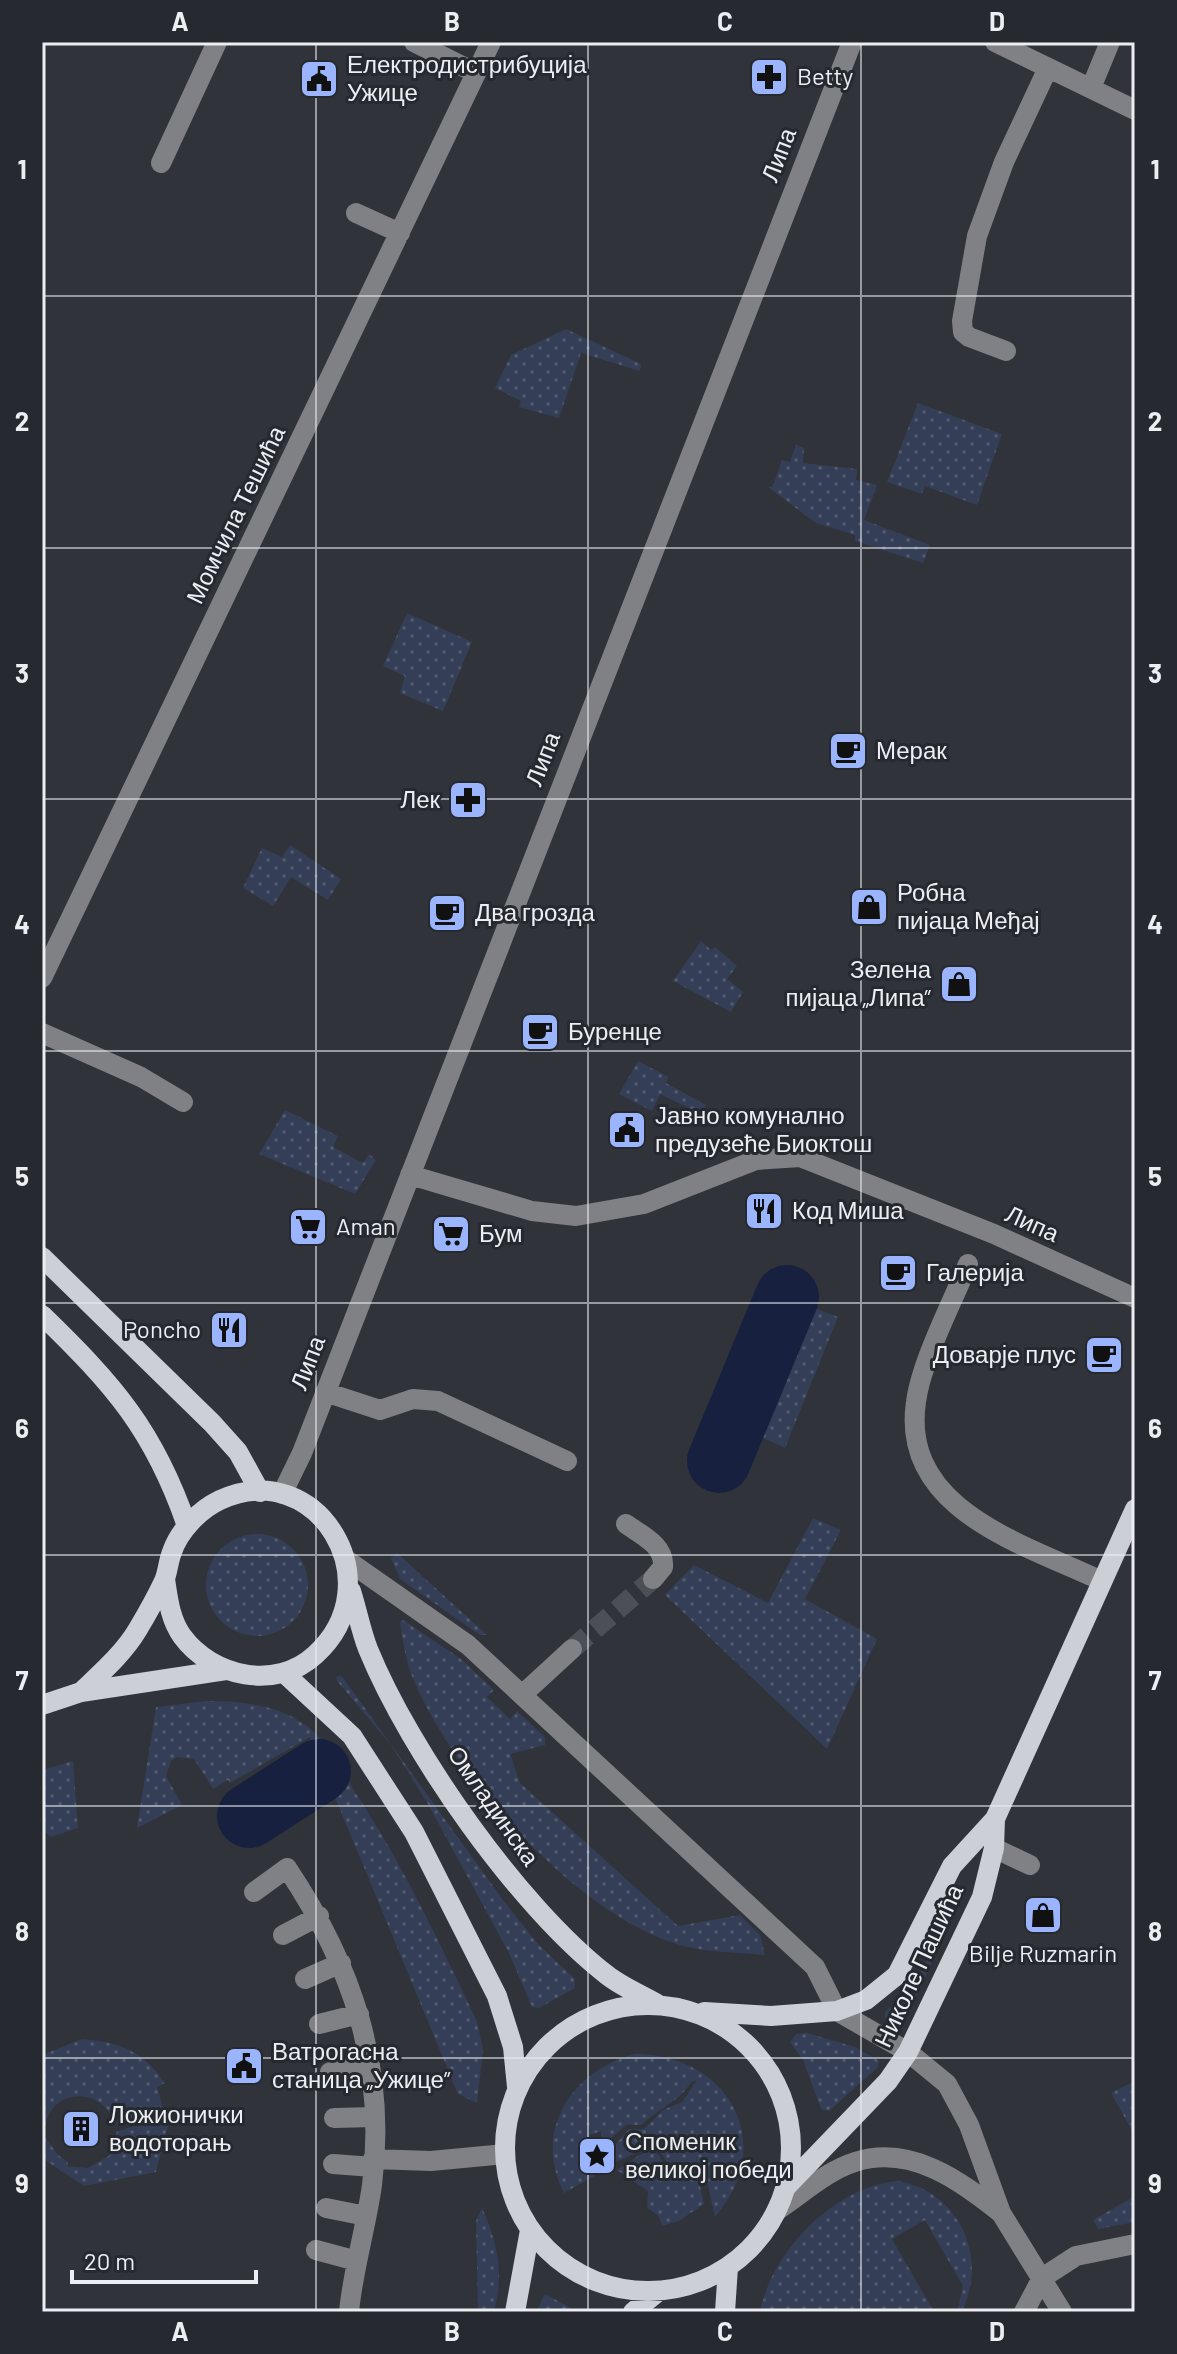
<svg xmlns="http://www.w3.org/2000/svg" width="1177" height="2354" font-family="Barlow,sans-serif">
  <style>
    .grass { fill: url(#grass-dots) }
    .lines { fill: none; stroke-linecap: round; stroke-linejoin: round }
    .canal { stroke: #17213f; stroke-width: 64 }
    .minor-tunnel { stroke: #4c4f55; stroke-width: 20; stroke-dasharray: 20 10; stroke-linecap: butt }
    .minor { stroke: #7f8184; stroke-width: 20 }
    .major { stroke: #cccfd6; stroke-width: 20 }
    .grid { fill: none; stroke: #eceef2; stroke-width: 2; stroke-opacity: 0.55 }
    .labels { text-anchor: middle; stroke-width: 6; stroke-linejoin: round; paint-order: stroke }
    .poi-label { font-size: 24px; fill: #eceef2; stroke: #26292f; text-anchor: start }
    .street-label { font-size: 24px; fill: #eceef2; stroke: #26292f }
    .neatline { fill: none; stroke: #eceef2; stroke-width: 3 }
    .grid-label { font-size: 26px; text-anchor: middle; font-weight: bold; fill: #eceef2 }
  </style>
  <defs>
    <pattern id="grass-dots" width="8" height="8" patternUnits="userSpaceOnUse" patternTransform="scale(2)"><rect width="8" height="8" fill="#343e57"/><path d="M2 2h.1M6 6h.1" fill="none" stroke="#525a70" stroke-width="1.8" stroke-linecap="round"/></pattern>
  </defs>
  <rect width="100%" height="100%" fill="#303339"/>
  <path class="grass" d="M566,329L641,364L640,371L581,353L559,418L519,407L521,401L495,388L511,355Z
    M918,403L1002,434L977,505L925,486L922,494L887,482Z
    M796,445L804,448L803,463L857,469L856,480L877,485L864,520L930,545L923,563L855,541V535L816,523L768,487L773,486L782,460L790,462Z
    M407,613L472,642L443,711L400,693L405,676L383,666Z
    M290,845L341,879L328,900L291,877L273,906L243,888L262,848L282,857Z
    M701,941L711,950L715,947L737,966L727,979L743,992L731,1012L673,981Z
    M638,1061L668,1077L666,1083L706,1105L701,1114L660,1094L652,1111L619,1094Z
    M285,1110L338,1136L333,1147L363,1163L369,1154L376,1160L355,1194L259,1154Z
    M807,1305L838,1317L785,1448L757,1435Z
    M813,1518L841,1530L805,1599L877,1639L827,1749L665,1595L694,1565L768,1603Z
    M206 1585a51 51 0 1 1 102 0a51 51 0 1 1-102 0Z
    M397,1553L487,1635H480L400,1579L391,1558Z
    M403,1620L461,1659L494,1690L487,1697L510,1719L517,1711L545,1737V1745L510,1754L520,1783L678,1926L740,1915L760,1935L765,1955C737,1952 707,1953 680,1945C578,1916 455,1777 414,1681C406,1663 403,1642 400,1622Z
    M341,1675L503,1900L537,1943L574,1978L575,1988L539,2008L532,2007L509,1953L428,1804L391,1745L337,1681L336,1677Z
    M206,1701C244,1701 286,1705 315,1733C330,1748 342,1771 353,1789C402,1862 439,1942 477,2021L483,2050L477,2103L458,2094L310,1737L230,1783L228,1780L213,1789L194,1759L176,1757L171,1761L166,1776L182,1805L137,1828L156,1707Z
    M73,1761L78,1828L51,1837L42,1830V1770Z
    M948,1913L953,1916L904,2023L898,2026L885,2018V2012L916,1983Z
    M807,2033L855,2047L879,2061L878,2067L829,2111L821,2109L803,2060L790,2042L796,2034Z
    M82,2039C121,2042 142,2051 165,2083L157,2087L164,2111L116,2124C99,2081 42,2090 45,2137L58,2155L68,2162L67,2166L88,2168L109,2156L117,2131L166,2118L168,2126L156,2172L84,2186L42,2158V2055Z
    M635,2054C728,2054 779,2143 715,2217L706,2176L694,2164L668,2163L654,2143C637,2148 630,2160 612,2162L610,2151L629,2129H644L663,2110L682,2102L697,2080L691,2082C681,2100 659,2109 641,2125H626L605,2144H601V2131L590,2135L588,2169L596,2170V2175L564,2193C532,2131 572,2070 635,2054Z
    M1135,2081V2136L1111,2093Z
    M647,2150L658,2154L665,2167L697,2172L704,2204L679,2221L662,2226L659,2217L647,2207L648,2191L617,2170Z
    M898,2181C959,2191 990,2259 961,2312H957L963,2286L925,2220L892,2239L934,2312H760C772,2251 835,2186 898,2181Z
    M1135,2196V2222L1098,2229L1093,2220Z
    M482,2208C498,2244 504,2273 494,2312H478L476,2221Z
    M545,2294L578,2312H536Z"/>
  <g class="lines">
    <path class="canal" d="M719,1461L787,1297
      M249,1816L319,1771"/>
    <path class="minor-tunnel" d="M572,1649L653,1579"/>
    <path class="minor" d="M414,42L476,73
      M995,42L1135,110
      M1091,88L1110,42
      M161,163L217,42
      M356,213L400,233
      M1006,351L969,337L963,332L962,321L977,236L1004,162L1048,68
      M42,978L491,42
      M42,1033L141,1077L183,1102
      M410,1175L532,1211L576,1216L644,1204L756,1160L800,1157L994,1234L1135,1298
      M968,1264C952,1303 921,1362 916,1402C900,1510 1024,1544 1102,1581
      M325,1392L380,1410L413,1399L438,1401L567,1461
      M282,1494L302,1453L852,42
      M626,1524C641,1535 665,1545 663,1567L653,1579
      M348,1561L468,1645L815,1967L837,2011L908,2052L947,2084L969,2125L1001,2213L1062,2312
      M523,1694L572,1649
      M994,1848L1030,1865
      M254,1892L287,1868C352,1965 387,2067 372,2185C366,2228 353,2269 349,2312
      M283,1935L319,1916
      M305,1979L341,1963
      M319,2024L359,2014
      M330,2072L370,2065
      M334,2118L375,2117
      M373,2159L431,2161L505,2154
      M333,2164L373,2167
      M326,2208L366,2216
      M776,2211C801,2195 826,2171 855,2162C911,2144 960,2181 1001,2213
      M316,2250L357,2261
      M1024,2312L1042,2278L1076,2256L1135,2244"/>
    <path class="major" d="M42,1257L212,1423L238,1452L260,1492
      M42,1315C114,1385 154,1430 187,1526
      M351,1591C357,1610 361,1631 368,1649C410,1752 519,1907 607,1975C622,1987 642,1995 659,2005
      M284,1673L352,1736L414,1832L497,1996L513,2047L517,2087
      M81,1692C101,1673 124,1653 138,1629C147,1614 156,1598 164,1581C168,1572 168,1562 172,1552C179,1531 199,1510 220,1500C318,1455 394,1584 315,1655C276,1691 212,1677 182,1636C170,1619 168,1599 165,1579
      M42,1705L81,1692L226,1670
      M505 2148a143 143 0 1 1 286 0a143 143 0 1 1-286 0Z
      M704,2012L771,2016L837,2011L866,2000L897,1975L952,1866L995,1819L1135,1509
      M786,2187L888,2081L908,2052L982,1897L994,1848L995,1819
      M515,2312L530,2230
      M633,2312L659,2291
      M725,2312L728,2267"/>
  </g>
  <path class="grid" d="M316,42V2312M588,42V2312M861,42V2312M42,296H1135M42,548H1135M42,799H1135M42,1051H1135M42,1303H1135M42,1555H1135M42,1806H1135M42,2058H1135"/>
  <defs>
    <symbol id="pharmacy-square" viewBox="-11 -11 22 22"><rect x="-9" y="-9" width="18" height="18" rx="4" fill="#9ab5fd" stroke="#26292f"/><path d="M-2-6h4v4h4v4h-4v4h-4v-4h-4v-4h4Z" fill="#111"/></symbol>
    <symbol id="civic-square" viewBox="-11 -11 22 22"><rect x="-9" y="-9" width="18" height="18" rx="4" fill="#9ab5fd" stroke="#26292f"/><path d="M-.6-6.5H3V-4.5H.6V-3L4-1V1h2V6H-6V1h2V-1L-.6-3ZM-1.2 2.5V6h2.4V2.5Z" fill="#111"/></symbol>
    <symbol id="cafe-square" viewBox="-11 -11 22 22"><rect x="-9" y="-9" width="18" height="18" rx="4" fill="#9ab5fd" stroke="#26292f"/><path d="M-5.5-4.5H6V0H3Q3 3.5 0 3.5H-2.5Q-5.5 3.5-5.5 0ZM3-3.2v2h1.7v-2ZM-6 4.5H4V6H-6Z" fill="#111"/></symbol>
    <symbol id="shop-square" viewBox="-11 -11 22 22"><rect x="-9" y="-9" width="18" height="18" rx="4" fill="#9ab5fd" stroke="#26292f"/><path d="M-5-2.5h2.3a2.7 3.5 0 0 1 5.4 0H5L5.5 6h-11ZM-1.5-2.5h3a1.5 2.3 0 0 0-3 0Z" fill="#111"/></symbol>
    <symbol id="restaurant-square" viewBox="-11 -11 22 22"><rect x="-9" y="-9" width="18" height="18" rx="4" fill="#9ab5fd" stroke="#26292f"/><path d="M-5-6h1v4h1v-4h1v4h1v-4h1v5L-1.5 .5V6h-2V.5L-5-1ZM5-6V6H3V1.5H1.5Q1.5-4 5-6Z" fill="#111"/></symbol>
    <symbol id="supermarket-square" viewBox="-11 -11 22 22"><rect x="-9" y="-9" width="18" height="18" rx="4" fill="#9ab5fd" stroke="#26292f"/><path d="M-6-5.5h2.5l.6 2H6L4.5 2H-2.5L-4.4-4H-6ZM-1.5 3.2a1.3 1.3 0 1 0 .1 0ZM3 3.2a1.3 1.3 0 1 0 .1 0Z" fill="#111"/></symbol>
    <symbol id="building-square" viewBox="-11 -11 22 22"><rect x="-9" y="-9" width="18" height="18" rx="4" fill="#9ab5fd" stroke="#26292f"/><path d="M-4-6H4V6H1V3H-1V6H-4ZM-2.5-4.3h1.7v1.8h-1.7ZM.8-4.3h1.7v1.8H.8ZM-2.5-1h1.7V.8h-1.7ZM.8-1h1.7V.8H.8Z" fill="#111"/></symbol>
    <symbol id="sight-square" viewBox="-11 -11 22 22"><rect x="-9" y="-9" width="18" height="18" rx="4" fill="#9ab5fd" stroke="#26292f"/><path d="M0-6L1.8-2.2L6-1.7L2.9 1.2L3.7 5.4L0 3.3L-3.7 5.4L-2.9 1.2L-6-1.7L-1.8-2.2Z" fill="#111"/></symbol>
  </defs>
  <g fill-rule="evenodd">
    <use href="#pharmacy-square" x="747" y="55" width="44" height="44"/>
    <use href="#civic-square" x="297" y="57" width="44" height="44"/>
    <use href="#cafe-square" x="826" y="729" width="44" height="44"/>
    <use href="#pharmacy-square" x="446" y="778" width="44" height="44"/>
    <use href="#shop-square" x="847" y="885" width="44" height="44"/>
    <use href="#cafe-square" x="425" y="891" width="44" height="44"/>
    <use href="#shop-square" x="937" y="962" width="44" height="44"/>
    <use href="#cafe-square" x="518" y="1010" width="44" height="44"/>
    <use href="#civic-square" x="605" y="1108" width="44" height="44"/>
    <use href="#restaurant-square" x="742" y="1189" width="44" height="44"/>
    <use href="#supermarket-square" x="286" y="1205" width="44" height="44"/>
    <use href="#supermarket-square" x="429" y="1212" width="44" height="44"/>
    <use href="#cafe-square" x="876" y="1251" width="44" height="44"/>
    <use href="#restaurant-square" x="207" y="1308" width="44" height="44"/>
    <use href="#cafe-square" x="1082" y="1333" width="44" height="44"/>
    <use href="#shop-square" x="1021" y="1893" width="44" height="44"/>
    <use href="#civic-square" x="222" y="2044" width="44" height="44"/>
    <use href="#building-square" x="59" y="2107" width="44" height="44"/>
    <use href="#sight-square" x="575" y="2134" width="44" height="44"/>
  </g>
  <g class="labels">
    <g class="poi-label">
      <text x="347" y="73">Електродистрибуција<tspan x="347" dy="28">Ужице</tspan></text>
      <text x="797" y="85">Betty</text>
      <text x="876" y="759">Мерак</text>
      <text x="440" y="808" text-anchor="end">Лек</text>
      <text x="897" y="901">Робна<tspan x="897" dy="28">пијаца Међај</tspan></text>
      <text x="475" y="921">Два грозда</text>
      <text x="931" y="978" text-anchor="end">Зелена<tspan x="931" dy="28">пијаца „Липа”</tspan></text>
      <text x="568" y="1040">Буренце</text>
      <text x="655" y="1124">Јавно комунално<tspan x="655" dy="28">предузеће Биоктош</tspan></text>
      <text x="792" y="1219">Код Миша</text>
      <text x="336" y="1235">Aman</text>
      <text x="479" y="1242">Бум</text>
      <text x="926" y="1281">Галерија</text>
      <text x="201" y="1338" text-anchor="end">Poncho</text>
      <text x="1076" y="1363" text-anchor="end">Доварје плус</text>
      <text x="1043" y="1962" text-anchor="middle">Bilje Ruzmarin</text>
      <text x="272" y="2060">Ватрогасна<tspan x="272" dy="28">станица „Ужице”</tspan></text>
      <text x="109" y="2123">Ложионички<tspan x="109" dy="28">водоторањ</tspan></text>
      <text x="625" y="2150">Споменик<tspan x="625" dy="28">великој победи</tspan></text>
    </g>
    <g class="street-label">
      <text transform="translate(779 155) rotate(-69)" y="8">Липа</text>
      <text transform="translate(236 515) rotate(-64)" y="8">Момчила Тешића</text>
      <text transform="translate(543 759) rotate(-69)" y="8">Липа</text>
      <text transform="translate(1032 1224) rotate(24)" y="8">Липа</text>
      <text transform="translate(308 1363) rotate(-69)" y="8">Липа</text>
      <text transform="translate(493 1806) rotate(55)" y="8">Омладинска</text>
      <text transform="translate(919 1966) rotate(-65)" y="8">Николе Пашића</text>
    </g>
  </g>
  <rect width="1177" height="2354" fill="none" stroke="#26292f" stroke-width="88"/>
  <path d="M72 2270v12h184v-12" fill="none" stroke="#eceef2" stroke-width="4"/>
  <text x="84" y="2270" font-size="24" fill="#eceef2" stroke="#26292f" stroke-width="6" paint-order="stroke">20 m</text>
  <rect x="44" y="44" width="1089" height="2266" class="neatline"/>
  <g class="grid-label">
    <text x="180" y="31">A</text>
    <text x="452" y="31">B</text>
    <text x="725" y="31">C</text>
    <text x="997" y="31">D</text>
    <text x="22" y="179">1</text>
    <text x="1155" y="179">1</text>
    <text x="22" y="431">2</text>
    <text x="1155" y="431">2</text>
    <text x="22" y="683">3</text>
    <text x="1155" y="683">3</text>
    <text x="22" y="934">4</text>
    <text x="1155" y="934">4</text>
    <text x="22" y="1186">5</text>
    <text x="1155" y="1186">5</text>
    <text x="22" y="1438">6</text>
    <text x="1155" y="1438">6</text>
    <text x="22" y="1690">7</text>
    <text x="1155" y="1690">7</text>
    <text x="22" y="1941">8</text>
    <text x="1155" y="1941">8</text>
    <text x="22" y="2193">9</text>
    <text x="1155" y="2193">9</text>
    <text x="180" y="2341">A</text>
    <text x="452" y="2341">B</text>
    <text x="725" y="2341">C</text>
    <text x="997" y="2341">D</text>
  </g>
</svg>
